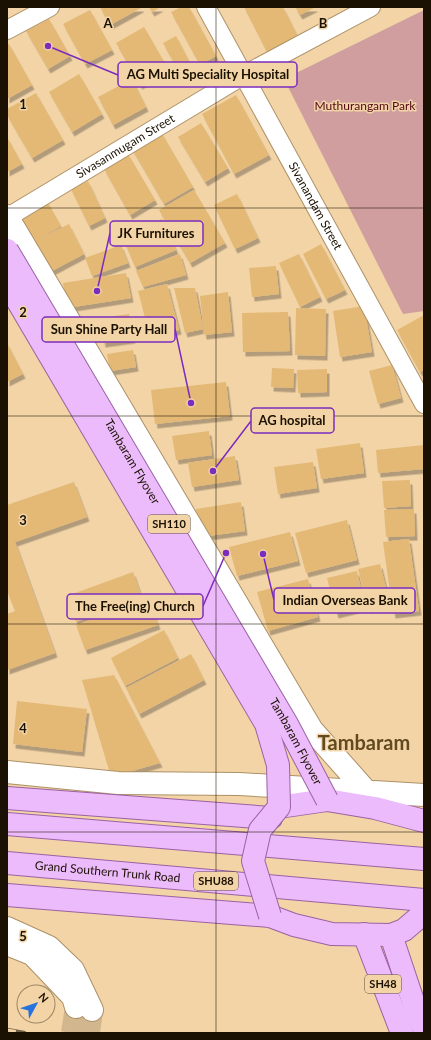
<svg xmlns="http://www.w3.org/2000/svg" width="431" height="1040" font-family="Lato,sans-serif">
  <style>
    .green { fill: #d09e9e }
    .building { fill: #e4b975; filter: url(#shadow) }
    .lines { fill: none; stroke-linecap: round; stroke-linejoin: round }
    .tertiary-tunnel { stroke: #d2b78e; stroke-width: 22; stroke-dasharray: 22 11; stroke-linecap: butt }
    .minor-casing { stroke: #ad9167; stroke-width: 20 }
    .tertiary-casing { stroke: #ad9167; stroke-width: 24 }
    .primary-casing { stroke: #9b62a3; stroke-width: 24 }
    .minor { stroke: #fff; stroke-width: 18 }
    .tertiary { stroke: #fff; stroke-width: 22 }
    .primary { stroke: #ecbbfb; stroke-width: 22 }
    .rail-casing { stroke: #756347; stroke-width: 4.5 }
    .rail { stroke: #f2d4a7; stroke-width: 3; stroke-dasharray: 9; stroke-linecap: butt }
    .primary-bridge-casing { stroke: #9b62a3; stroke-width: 24; stroke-linecap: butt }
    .primary-bridge { stroke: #ecbbfb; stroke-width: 22 }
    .grid { fill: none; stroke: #1b1102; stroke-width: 1; stroke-opacity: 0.55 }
    .labels { text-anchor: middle; stroke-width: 3; stroke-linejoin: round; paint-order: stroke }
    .shield { fill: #f2d4a7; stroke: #5c4c34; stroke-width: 1 }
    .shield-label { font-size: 11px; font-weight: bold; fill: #1b1102 }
    .park-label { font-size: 12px; fill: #520816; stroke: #f2d4a7 }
    .street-label { font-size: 12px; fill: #1b1102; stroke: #f2d4a7 }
    .town-label { font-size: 20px; font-weight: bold; fill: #62491f; stroke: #f2d4a7 }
    .grid-label { font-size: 13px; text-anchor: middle; font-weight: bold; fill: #1b1102; stroke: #f2d4a7; stroke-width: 3; stroke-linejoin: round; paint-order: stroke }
    .leader { fill: none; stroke: #7b2cbf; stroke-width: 1.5 }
    .callout-dot { fill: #7b2cbf; stroke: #f2d4a7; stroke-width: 1.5 }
    .callout { fill: #f2d4a7; stroke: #7b2cbf; stroke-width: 1.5 }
    .callout-label { font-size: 13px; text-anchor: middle; font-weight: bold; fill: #1b1102 }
  </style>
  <defs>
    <filter id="shadow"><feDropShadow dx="2.5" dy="4.5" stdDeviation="0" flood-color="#0004"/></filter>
  </defs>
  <rect width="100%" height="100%" fill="#f2d4a7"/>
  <path class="green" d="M424,10V311L403,314L284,79Z"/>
  <path class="building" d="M100,7H141V8L110,25Z
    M149,7H161L152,12Z
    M181,7H189L216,56L200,65L171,12Z
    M244,7H283L299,39L268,54Z
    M295,7H316L300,15Z
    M90,10L112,50L85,64L63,24Z
    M49,19L70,56L48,69L26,31Z
    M144,27L168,69L140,85L116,43Z
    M176,36L192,67L180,74L163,43Z
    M9,44L32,85L7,99V45Z
    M79,74L102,114L72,132L49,92Z
    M132,79L146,107L113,125L98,97Z
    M36,93L63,140L32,158L7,115V109Z
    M236,95L269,155L234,174L202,114Z
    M201,123L228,168L205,182L178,137Z
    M161,132L193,187L164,204L132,149Z
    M7,137L22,164L7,172Z
    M128,154L155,200L130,215L104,169Z
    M88,181L105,218L89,226L71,189Z
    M194,190L225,243L190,263L159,210Z
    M237,194L258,238L235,249L214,205Z
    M45,198L61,226L38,239L69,224L84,254L50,272L19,213Z
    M162,219L176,250L135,267L122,236Z
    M321,244L345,290L326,299L303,254Z
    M121,245L128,263L92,276L85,258Z
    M180,254L186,275L143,287L136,271Z
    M299,254L320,297L300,307L279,263Z
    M276,266L279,294L252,297L249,268Z
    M126,273L131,298L67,308L63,283Z
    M167,284L179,330L150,337L138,291Z
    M174,288H195L203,329L185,333Z
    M228,292L232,332L204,335L200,296Z
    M364,306L372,352L340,357L333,311Z
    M296,308L326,309L325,356L295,355Z
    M288,312L290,351L243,352L242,313Z
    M129,314L133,339L103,343L100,318Z
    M424,315V370L420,372L397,330Z
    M7,343L23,374L7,382Z
    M133,350L136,367L110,371L107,354Z
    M392,365L401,398L378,404L369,371Z
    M272,368L294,369L293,388L271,387Z
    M327,369V392L298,393L297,370Z
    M226,382L230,416L155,424L151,390Z
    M209,431L212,455L176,460L172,436Z
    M360,443L364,473L321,479L316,449Z
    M424,445V469L378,473L376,450Z
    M235,456L239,480L192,487L188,463Z
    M313,462L317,488L278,494L274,467Z
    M410,480L411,506L384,508L382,481Z
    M74,482L87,517L15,542L55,653L7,670V614L15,611L7,591V505Z
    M241,502L245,531L200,537L196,509Z
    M414,509L415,536L386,537L384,510Z
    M347,520L357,560L306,573L295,533Z
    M290,532L298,561L237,576L229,547Z
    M409,539L419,611L393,614L383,542Z
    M380,564L390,604L368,609L358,569Z
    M357,571L365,607L336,614L327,578Z
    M133,572L142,598L76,622L67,596Z
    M308,579L318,617L268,631L257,592Z
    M148,599L158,625L85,650L76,625Z
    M164,630L178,658L125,686L111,658Z
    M191,654L204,680L139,714L126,688Z
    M114,675L160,763L111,777L82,680Z
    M17,701L87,709L82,752L13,744Z"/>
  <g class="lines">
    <path class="tertiary-tunnel" d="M72,1033L76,1007
      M89,1033L92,1010"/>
    <defs>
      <g id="minor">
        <path id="s1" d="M206,7L424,404"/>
        <path d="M7,30L50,7"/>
        <path id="s2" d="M8,217L244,75L371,7"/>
      </g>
      <path id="tertiary" d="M7,216L312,730L367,792
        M7,772L118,783L239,784L424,795
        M7,928L49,947L73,970L92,1010
        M7,944L32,954L73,997L76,1007"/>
      <g id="primary">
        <path d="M7,798L271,818"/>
        <path d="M279,807L327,800L375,808L424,821"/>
        <path d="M7,824L424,859"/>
        <path id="s3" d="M7,863L424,900"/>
        <path d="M7,895L270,916L294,925L332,934L391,935L404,930L424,913"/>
        <path d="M364,934L402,1033"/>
        <path d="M391,935L418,1016L424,1029"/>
      </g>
    </defs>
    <use href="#minor" class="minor-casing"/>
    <use href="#tertiary" class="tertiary-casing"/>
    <use href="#primary" class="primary-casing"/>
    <use href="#minor" class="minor"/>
    <use href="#tertiary" class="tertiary"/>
    <use href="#primary" class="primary"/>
    <defs>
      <path id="rail" d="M7,1030L24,1033"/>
    </defs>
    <use href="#rail" class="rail-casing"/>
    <use href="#rail" class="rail"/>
    <defs>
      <g id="primary-bridge">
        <path id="s4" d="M7,250L287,724L327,800"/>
        <path d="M7,283L266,724L278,765L279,807L260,830L253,861L270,916"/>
      </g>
    </defs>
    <use href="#primary-bridge" class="primary-bridge-casing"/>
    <use href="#primary-bridge" class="primary-bridge"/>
  </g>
  <path class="grid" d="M216,7V1033M7,208H424M7,416H424M7,624H424M7,832H424"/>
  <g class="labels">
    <g class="shield">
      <rect x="148" y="515" width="42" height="18" rx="3"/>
      <rect x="194" y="872" width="44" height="18" rx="3"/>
      <rect x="365" y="975" width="36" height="18" rx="3"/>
    </g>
    <g class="shield-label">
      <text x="169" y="528">SH110</text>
      <text x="216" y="885">SHU88</text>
      <text x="383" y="988">SH48</text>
    </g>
    <g class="park-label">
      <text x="365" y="110">Muthurangam Park</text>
    </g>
    <g class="street-label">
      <text dy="4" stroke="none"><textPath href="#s2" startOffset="137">Sivasanmugam Street</textPath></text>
      <text dy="4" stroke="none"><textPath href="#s1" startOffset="227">Sivanandam Street</textPath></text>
      <text dy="4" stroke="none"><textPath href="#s4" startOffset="246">Tambaram Flyover</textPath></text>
      <text dy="4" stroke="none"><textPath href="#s4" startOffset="570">Tambaram Flyover</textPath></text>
      <text dy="4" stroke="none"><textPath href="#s3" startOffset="101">Grand Southern Trunk Road</textPath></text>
    </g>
    <g class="town-label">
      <text x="364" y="750">Tambaram</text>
    </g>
  </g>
  <g class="grid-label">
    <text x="108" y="28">A</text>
    <text x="323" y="28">B</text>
    <text x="23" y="109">1</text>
    <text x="23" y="317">2</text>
    <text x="23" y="525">3</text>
    <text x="23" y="733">4</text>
    <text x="23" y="941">5</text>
  </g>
  <path class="leader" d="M48 46L118 75M97 291L110 233M191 403L175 329M213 471L251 421M263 554L274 600M226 553L203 606"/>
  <g class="callout-dot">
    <circle cx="48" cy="46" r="4"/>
    <circle cx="97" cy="291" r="4"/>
    <circle cx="191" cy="403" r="4"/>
    <circle cx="213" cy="471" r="4"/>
    <circle cx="263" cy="554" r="4"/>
    <circle cx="226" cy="553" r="4"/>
  </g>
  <g class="callout">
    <rect x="118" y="62" width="179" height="25" rx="4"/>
    <rect x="110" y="221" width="93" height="25" rx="4"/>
    <rect x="42" y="317" width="133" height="25" rx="4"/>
    <rect x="251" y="408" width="83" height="25" rx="4"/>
    <rect x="274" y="588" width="141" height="25" rx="4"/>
    <rect x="67" y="594" width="136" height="25" rx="4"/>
  </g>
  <g class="callout-label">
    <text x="208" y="79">AG Multi Speciality Hospital</text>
    <text x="156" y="238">JK Furnitures</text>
    <text x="109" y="334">Sun Shine Party Hall</text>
    <text x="292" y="425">AG hospital</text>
    <text x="345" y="605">Indian Overseas Bank</text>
    <text x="135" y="611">The Free(ing) Church</text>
  </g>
  <rect width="431" height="1040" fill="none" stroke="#1b1102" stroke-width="16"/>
  <g transform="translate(36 1004) rotate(50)"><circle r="19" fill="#f2d4a7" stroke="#9c8665"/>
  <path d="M0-3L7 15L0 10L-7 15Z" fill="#2673de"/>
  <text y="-6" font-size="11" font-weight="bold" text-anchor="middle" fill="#1b1102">N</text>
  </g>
</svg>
